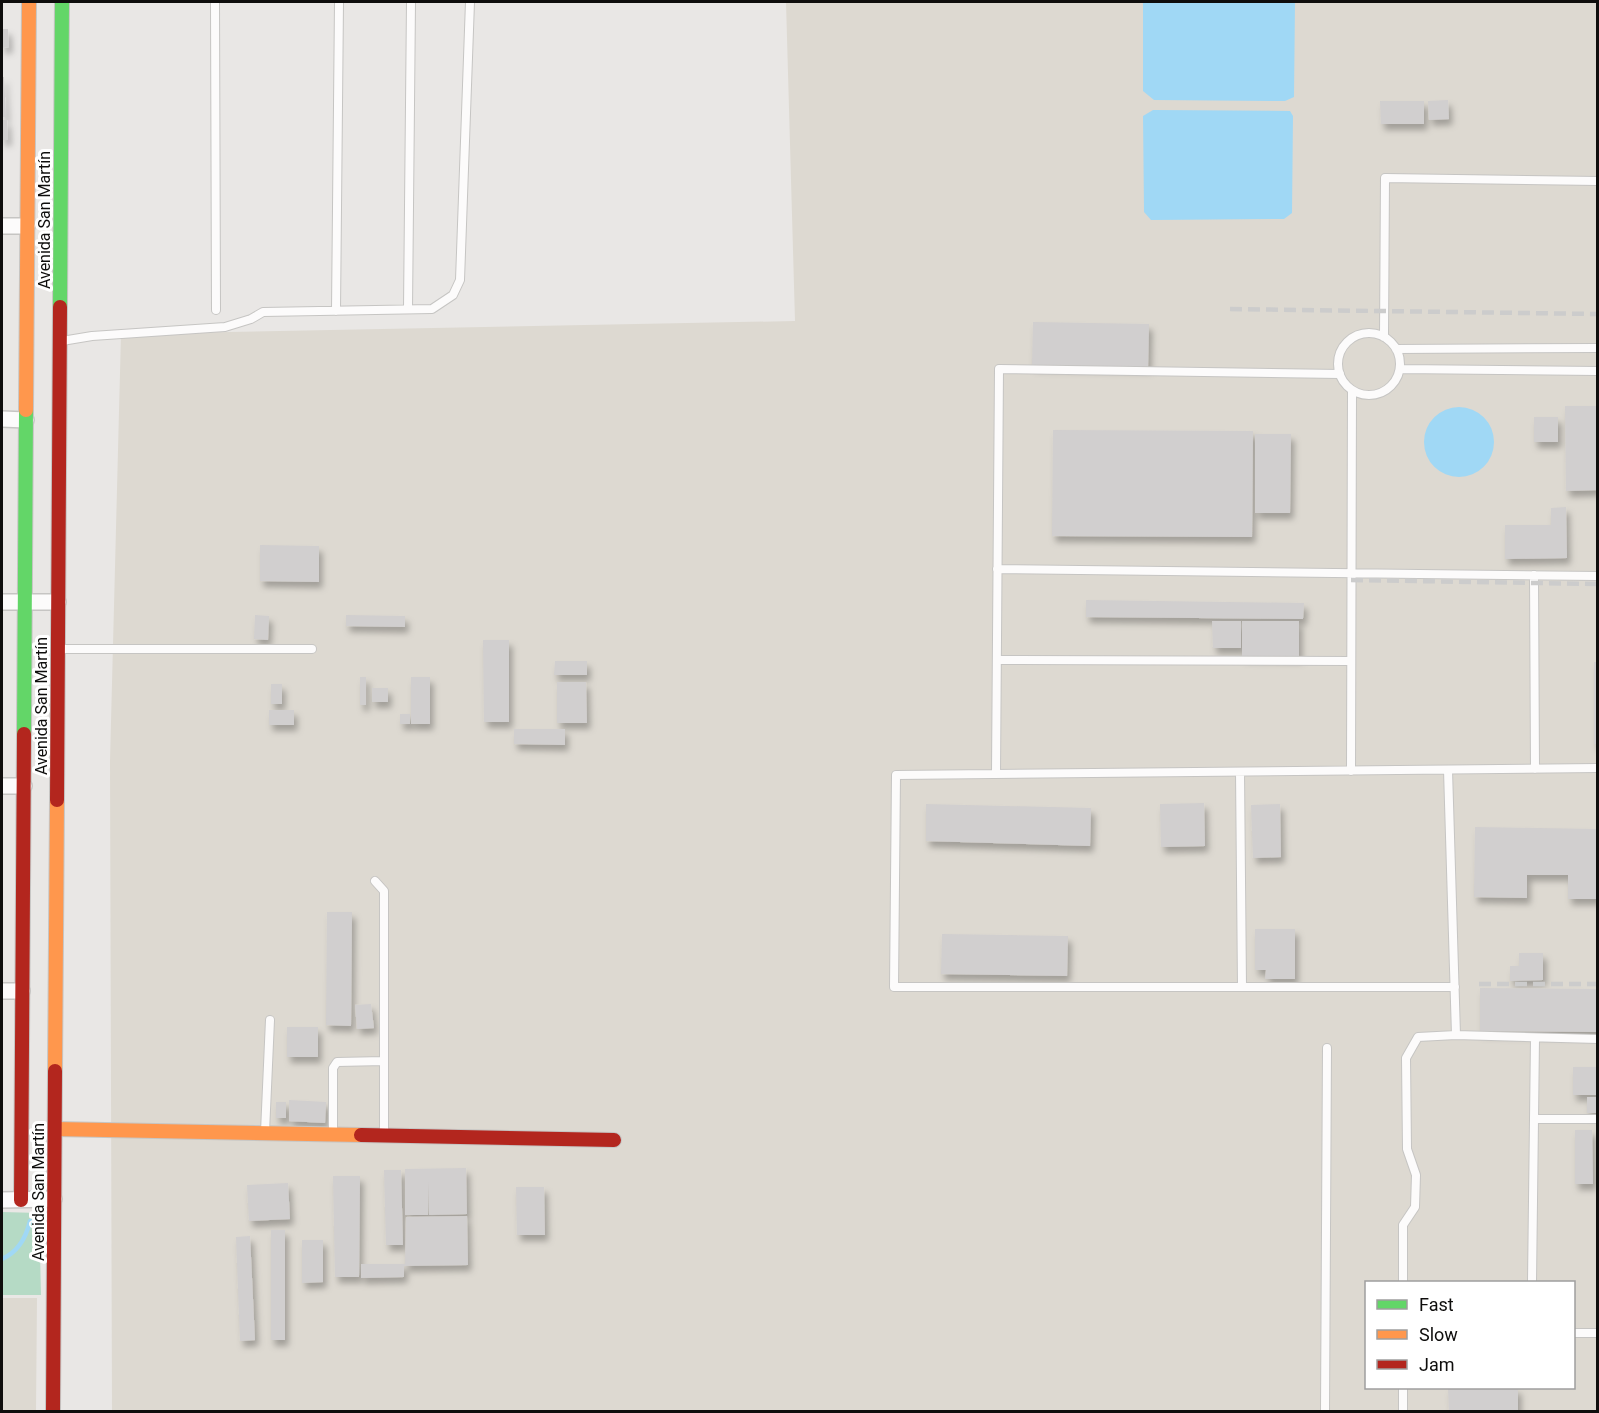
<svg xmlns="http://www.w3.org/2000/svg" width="1599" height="1413" font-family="Roboto,sans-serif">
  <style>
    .built { fill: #ddd9d1; fill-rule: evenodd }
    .green { fill: #b5dac5 }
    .water { fill: #a0d8f5 }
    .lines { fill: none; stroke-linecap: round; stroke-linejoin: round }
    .stream { stroke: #a0d8f5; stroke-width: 4.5 }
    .building { fill: #d1cfcf; filter: url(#shadow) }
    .lane-casing { stroke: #c6c5c3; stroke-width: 10 }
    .street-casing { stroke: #c6c5c3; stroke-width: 18 }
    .fast-casing { stroke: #c6c5c3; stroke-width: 16 }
    .slow-casing { stroke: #c6c5c3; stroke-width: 16 }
    .jam-casing { stroke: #c6c5c3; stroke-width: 16 }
    .lane { stroke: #fcfbfb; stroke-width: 8 }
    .street { stroke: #fcfbfb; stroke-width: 15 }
    .fast { stroke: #63d668; stroke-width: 14 }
    .slow { stroke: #ff974d; stroke-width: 14 }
    .jam { stroke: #b3261e; stroke-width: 14 }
    .rail { stroke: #ccc; stroke-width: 4.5; stroke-dasharray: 12 6; stroke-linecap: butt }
    .labels { text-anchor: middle; stroke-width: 6; stroke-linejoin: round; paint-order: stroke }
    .street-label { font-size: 16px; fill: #0e0d0c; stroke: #fff }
  </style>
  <defs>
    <filter id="shadow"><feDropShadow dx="3.5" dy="6" stdDeviation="3" flood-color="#0004"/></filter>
  </defs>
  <rect width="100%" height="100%" fill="#e9e7e5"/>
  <path class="built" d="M786,2H1597V1411L112,1412L110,761L121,334L795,321ZM1366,1282H1574V1388H1366Z
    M2,1298H37L36,1411H2Z"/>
  <path class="green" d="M2,1212L39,1213L41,1295H2Z"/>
  <path class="water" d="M1143,2H1295L1294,97L1285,101L1154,100L1143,91Z
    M1153,110L1290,111L1293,116L1292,213L1284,219L1151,220L1144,212L1143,116Z
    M1424 442a35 35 0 1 1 70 0a35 35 0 1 1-70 0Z"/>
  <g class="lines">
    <path class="stream" d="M2,1259C18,1252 26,1238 30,1221"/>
  </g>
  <path class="building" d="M2,29H8L9,47L2,48Z
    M2,77H4L6,117H2Z
    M1448,100L1449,119L1429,120L1428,101Z
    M1380,101H1424V124H1381Z
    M2,120H7L8,140H2Z
    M1033,322L1149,324L1148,367L1032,365Z
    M1565,406H1598V490L1566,491Z
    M1534,417H1558V442H1534Z
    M1053,430L1253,431L1252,537L1052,536Z
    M1255,434H1291L1290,513H1255Z
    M1566,507L1567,558L1505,559V525H1551V508Z
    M260,545L319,546V582L260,581Z
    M1086,600L1304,603L1303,619L1086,617Z
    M255,615L269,616L268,640L254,639Z
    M346,615L405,616V627L346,626Z
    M1212,621H1241V648H1213Z
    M1242,621H1299V657L1242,656Z
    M483,640H509V722H484Z
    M555,661H587V675H554Z
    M1594,662H1598V744H1594Z
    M360,677H366V705H360Z
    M411,677H430V724H411Z
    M557,682H586L587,723H557Z
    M271,684H282V704H271Z
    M372,688H388V702H372Z
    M269,710H294V725H269Z
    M400,714H410V724H400Z
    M514,729H565V745L514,744Z
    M1204,803L1205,846L1161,847L1160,804Z
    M926,804L1091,808L1090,846L926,841Z
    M1280,804L1281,857L1253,858L1251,805Z
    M1475,827L1598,829V899H1568V875H1527V898L1474,897Z
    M327,912H352L351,1026L326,1025Z
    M1255,929H1295V979H1265L1266,970H1255Z
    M942,934L1068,936L1067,976L941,974Z
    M1519,953H1543V980L1510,981V966H1519Z
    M1480,988L1598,989V1032L1480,1031Z
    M371,1004L374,1028L357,1029L355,1005Z
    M287,1027H318V1057H287Z
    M1573,1067H1598V1095H1573Z
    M1587,1097H1598V1113H1587Z
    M289,1100L326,1102L325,1123L289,1121Z
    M276,1102H286V1118H276Z
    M1575,1130H1592L1593,1184H1575Z
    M466,1168L467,1214L429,1215L428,1182V1215H405V1169Z
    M384,1170H401L403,1245H386Z
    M333,1176H360L359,1277H335Z
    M288,1183L290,1219L249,1221L247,1185Z
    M516,1187H544L545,1235H517Z
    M467,1216L468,1265L404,1266V1277L361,1278V1264H405L406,1217Z
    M271,1230H285V1340H271Z
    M250,1236L255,1340L240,1341L236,1237Z
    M302,1240H323V1282L302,1283Z
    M1448,1388H1518V1412H1449Z"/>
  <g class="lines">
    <defs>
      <path id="lane" d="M215,2L216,310
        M408,309L411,2
        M336,311L339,2
        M1338 364a31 31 0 1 1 62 0a31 31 0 1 1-62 0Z
        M1384,337L1385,178L1598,181
        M62,341L92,336L225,327L251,319L263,312L432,309L453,295L460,280L470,2
        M1396,349L1598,348
        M1400,369L1598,371
        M997,569L1598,576
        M1534,575L1535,769
        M60,649H312
        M997,660L1351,661
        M1351,771L1352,390
        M1240,772L1242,987
        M996,774L999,369L1340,374
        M375,881L384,891V1134
        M1455,987H894L896,775L1598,768
        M1456,1035L1598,1039
        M1534,1119H1598
        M265,1132L270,1020
        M333,1133V1068L337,1062L384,1061
        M1403,1282V1225L1415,1207L1416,1175L1407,1149L1406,1058L1418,1037L1456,1035L1448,770
        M1532,1282L1535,1038
        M1574,1333H1598
        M1325,1412L1327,1048
        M1403,1412V1388"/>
      <path id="street" d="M2,226H27
        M2,419L26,420
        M2,602H58
        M2,786H24
        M2,991H22
        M2,1200L54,1199"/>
      <path id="fast" d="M60,307L62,2
        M24,734L26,410"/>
      <path id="slow" d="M26,410L29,2
        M55,1071L57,800
        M55,1129L361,1135"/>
      <path id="jam" d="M57,800L60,307
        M361,1135L614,1140
        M21,1200L24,734
        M53,1412L55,1071"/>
    </defs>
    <use href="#lane" class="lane-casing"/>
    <use href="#street" class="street-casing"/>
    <use href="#fast" class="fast-casing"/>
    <use href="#slow" class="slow-casing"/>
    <use href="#jam" class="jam-casing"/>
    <use href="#lane" class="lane"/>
    <use href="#street" class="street"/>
    <use href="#fast" class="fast"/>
    <use href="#slow" class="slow"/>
    <use href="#jam" class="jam"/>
    <path class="rail" d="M1230,309L1598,314
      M1351,580L1598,584
      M1479,984H1598"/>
  </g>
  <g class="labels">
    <g class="street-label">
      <text transform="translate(44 220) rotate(-90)" y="6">Avenida San Martín</text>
      <text transform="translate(41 706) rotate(-90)" y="6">Avenida San Martín</text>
      <text transform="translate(38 1192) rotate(-90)" y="6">Avenida San Martín</text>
    </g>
  </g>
  <rect width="1599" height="1413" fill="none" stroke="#0e0d0c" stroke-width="6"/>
  <rect x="1365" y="1281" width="210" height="108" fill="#ffffff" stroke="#9f9e9e" stroke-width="1.5"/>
  <rect x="1377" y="1300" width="30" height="9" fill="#63d668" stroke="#9f9e9e" stroke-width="1.5"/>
  <text x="1419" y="1311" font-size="18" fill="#0e0d0c">Fast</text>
  <rect x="1377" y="1330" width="30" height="9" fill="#ff974d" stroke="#9f9e9e" stroke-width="1.5"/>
  <text x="1419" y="1341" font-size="18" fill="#0e0d0c">Slow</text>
  <rect x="1377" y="1360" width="30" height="9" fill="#b3261e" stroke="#9f9e9e" stroke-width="1.5"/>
  <text x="1419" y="1371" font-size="18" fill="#0e0d0c">Jam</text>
</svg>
